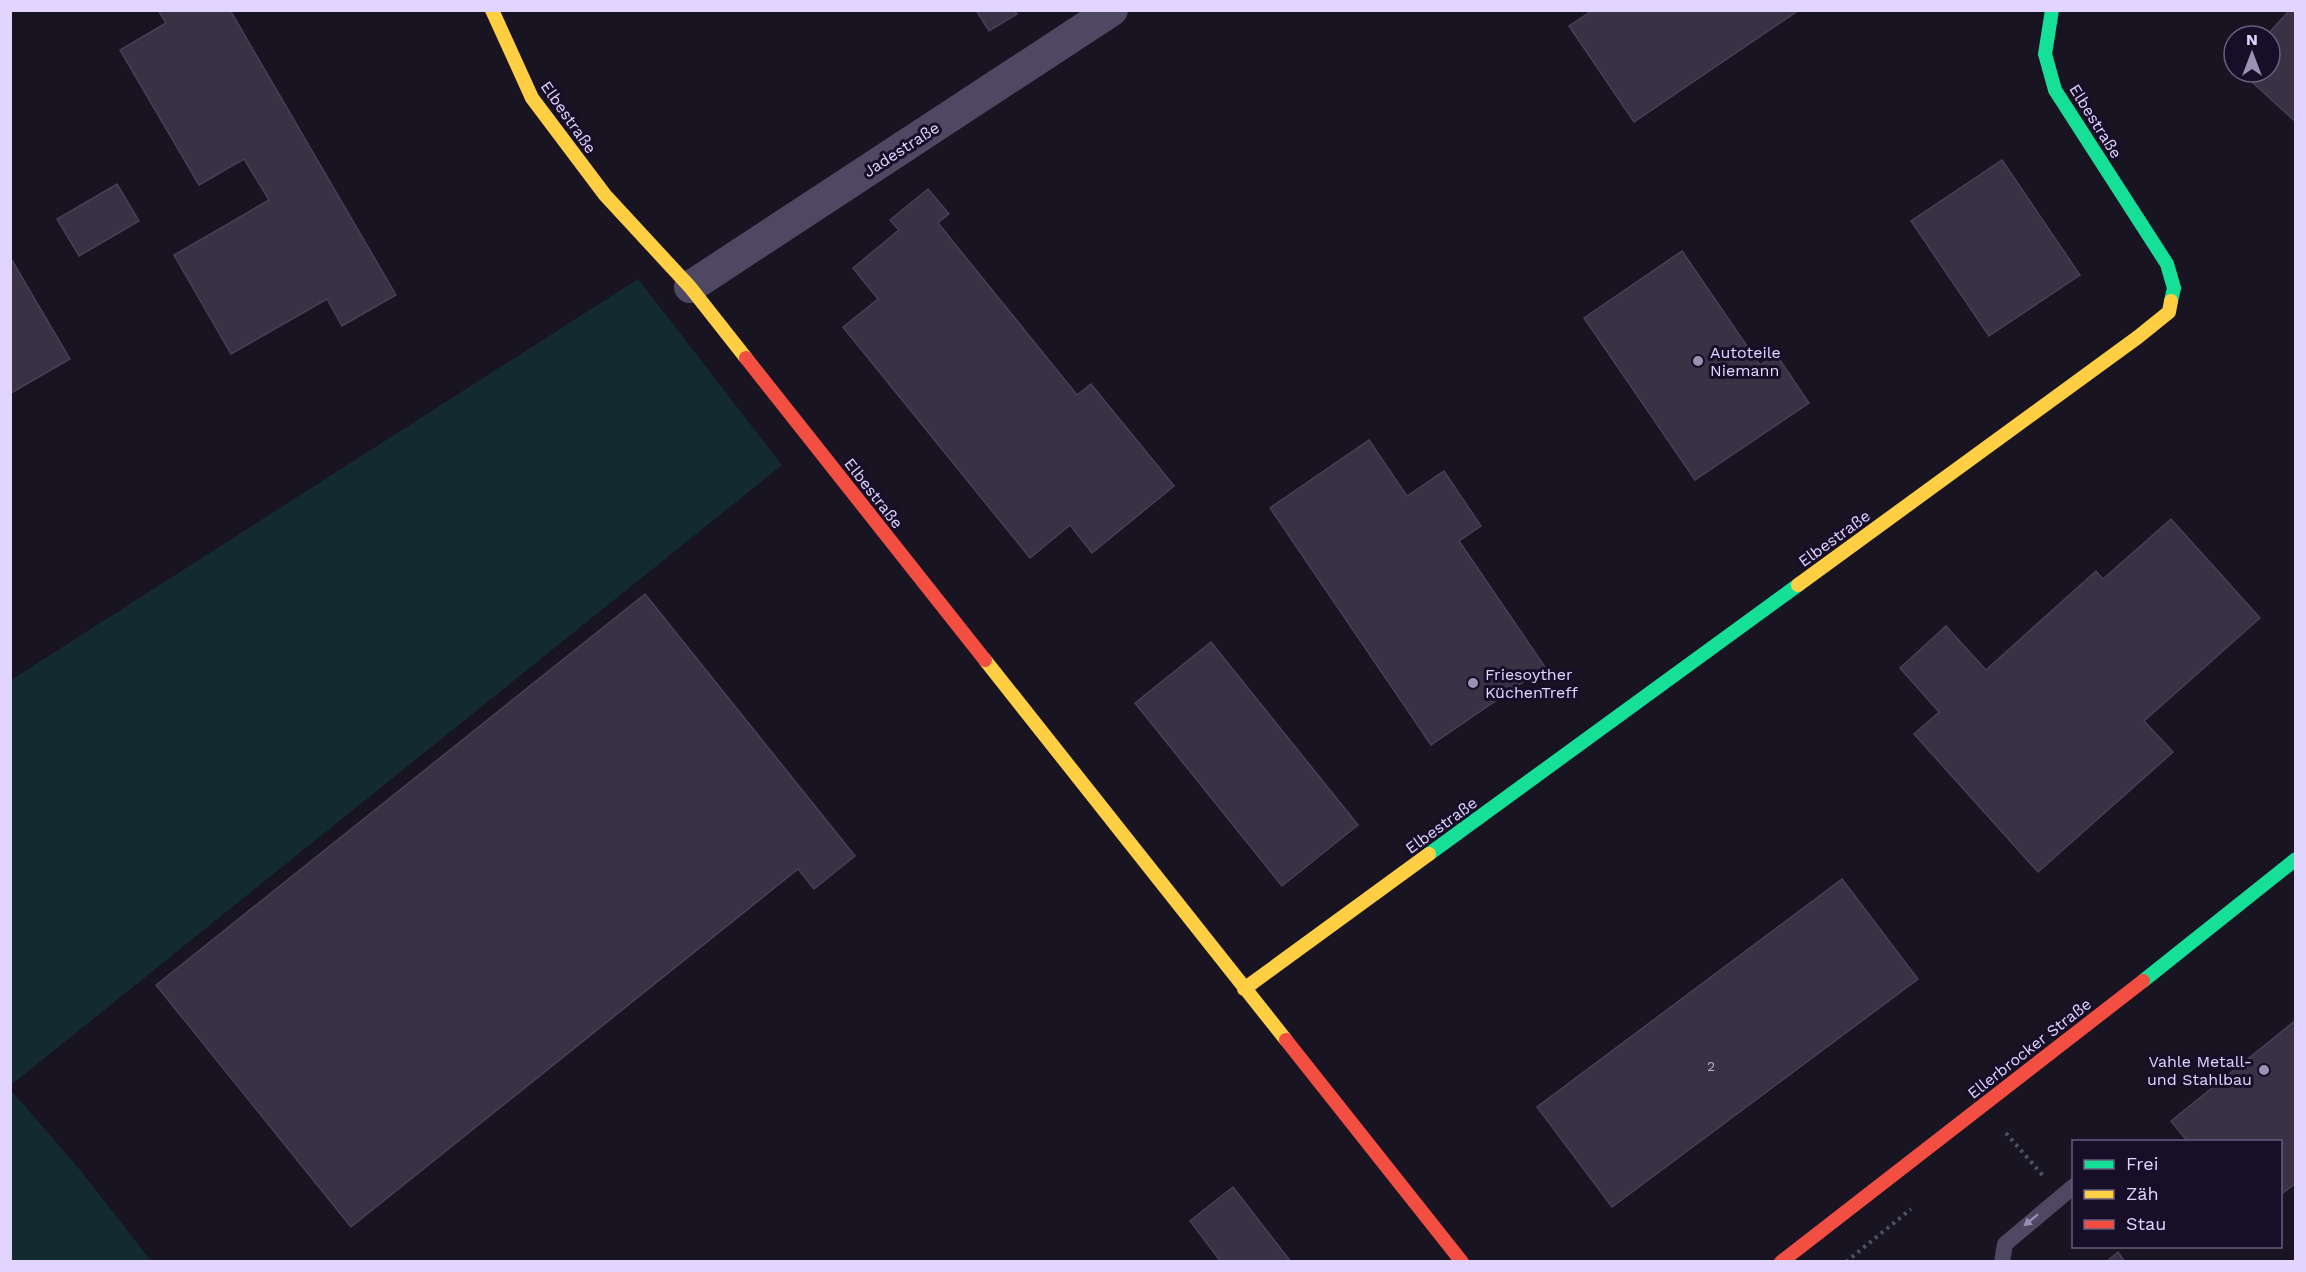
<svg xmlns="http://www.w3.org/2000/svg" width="2306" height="1272" font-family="'Work Sans',sans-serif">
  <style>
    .green { fill: #122a30 }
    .building { fill: #393244; stroke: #473f56; stroke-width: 1.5 }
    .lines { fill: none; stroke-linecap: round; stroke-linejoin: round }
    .path { stroke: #495365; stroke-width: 4; stroke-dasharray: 3 4.5; stroke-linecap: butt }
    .lane { stroke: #4f4863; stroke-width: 16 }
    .street { stroke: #4f4863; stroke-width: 32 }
    .fast { stroke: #16e098; stroke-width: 14 }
    .slow { stroke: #ffcf43; stroke-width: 14 }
    .jam { stroke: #f24e42; stroke-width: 14 }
    .oneway { fill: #988eb1 }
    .poi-dot { fill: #9b91b2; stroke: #170e28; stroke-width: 2 }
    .labels { text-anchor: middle; stroke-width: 6; stroke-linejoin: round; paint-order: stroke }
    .number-label { font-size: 14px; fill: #b7acd0 }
    .street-label { font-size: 16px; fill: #e1d5ff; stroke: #170e28 }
    .poi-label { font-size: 16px; fill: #e1d5ff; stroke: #170e28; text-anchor: start }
  </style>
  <rect width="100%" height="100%" fill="#191422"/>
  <path class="green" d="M638,279L782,465L11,1085V680Z
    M10,1089L80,1170L151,1261H11Z"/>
  <path class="building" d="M158,10H230L396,295L342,326L327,299L231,354L174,255L269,200L244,159L199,185L120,50L166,23Z
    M976,10H1014L1017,14L989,31Z
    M1593,10H1799L1634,122L1569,26Z
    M2290,10H2296V122L2241,72H2270V36H2266Z
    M2002,160L2080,275L1989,336L1911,221Z
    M117,184L139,221L79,256L57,219Z
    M928,189L949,214L938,223L1077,395L1091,384L1174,486L1092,553L1070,525L1030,558L843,327L878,299L853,268L899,230L890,220Z
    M1682,251L1760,365L1776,354L1809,403L1695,480L1584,318Z
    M10,257L70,359L11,393L10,392Z
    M1369,440L1407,496L1444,471L1481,526L1459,541L1545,667L1431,745L1270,508Z
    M2171,519L2260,618L2144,721L2173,752L2038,872L1914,734L1939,712L1900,668L1946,626L1986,670L2096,571L2103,579Z
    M645,594L855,856L814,889L798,869L351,1227L156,985Z
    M1211,642L1358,825L1282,886L1135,703Z
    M1842,879L1918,979L1612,1207L1537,1107Z
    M2296,1020V1183L2280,1195V1142H2188L2171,1121Z
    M1233,1187L1291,1262H1221L1190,1221Z
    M2118,1252L2125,1262H2106Z"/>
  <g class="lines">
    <path class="path" d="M2006,1133L2045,1178
      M1846,1262L1911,1209"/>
    <path class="lane" d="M2002,1262L2005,1244L2074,1186"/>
    <path class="street" d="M690,287L1112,10"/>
    <path class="fast" d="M2052,10L2045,54L2055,90L2167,264L2174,288L2171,301
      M1429,854L1798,585
      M2143,981L2296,859"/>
    <path class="slow" d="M492,10L532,98L605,195L690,287L746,358
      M1798,585L2138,337L2169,312L2171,301
      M985,660L1286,1040
      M1244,989L1429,854"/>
    <path class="jam" d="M746,358L985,660
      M1286,1040L1462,1262
      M1781,1262L2143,981"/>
  </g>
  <defs><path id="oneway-solid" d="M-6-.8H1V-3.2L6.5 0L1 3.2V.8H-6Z" transform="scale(1.5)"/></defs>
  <use class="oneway" href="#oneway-solid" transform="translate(2031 1220) rotate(141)"/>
  <g class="poi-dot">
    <circle cx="1698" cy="361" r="6"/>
    <circle cx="1473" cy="683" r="6"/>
    <circle cx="2264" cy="1070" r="6"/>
  </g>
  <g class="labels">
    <g class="number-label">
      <text x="1711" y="1071">2</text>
    </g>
    <g class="street-label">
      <text transform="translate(569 117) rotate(55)" y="6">Elbestraße</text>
      <text transform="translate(2096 121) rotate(58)" y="6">Elbestraße</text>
      <text transform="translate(901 149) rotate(-33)" y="6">Jadestraße</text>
      <text transform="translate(874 493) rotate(52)" y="6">Elbestraße</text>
      <text transform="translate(1834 538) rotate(-36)" y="6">Elbestraße</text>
      <text transform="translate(1441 825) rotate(-36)" y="6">Elbestraße</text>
      <text transform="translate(2029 1048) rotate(-38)" y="6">Ellerbrocker Straße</text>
    </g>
    <g class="poi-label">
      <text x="1710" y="358">Autoteile<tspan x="1710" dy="18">Niemann</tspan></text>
      <text x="1485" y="680">Friesoyther<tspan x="1485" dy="18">KüchenTreff</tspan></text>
      <text x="2252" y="1067" text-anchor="end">Vahle Metall-<tspan x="2252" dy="18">und Stahlbau</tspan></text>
    </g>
  </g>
  <rect width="2306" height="1272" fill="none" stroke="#e1d5ff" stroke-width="24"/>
  <rect x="2072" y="1140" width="210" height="108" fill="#170e28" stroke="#685e7e" stroke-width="1.5"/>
  <rect x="2084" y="1160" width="30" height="9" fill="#16e098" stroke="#685e7e" stroke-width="1.5"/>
  <text x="2126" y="1170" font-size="18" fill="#e1d5ff">Frei</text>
  <rect x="2084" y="1190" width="30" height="9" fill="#ffcf43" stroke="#685e7e" stroke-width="1.5"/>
  <text x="2126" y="1200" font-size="18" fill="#e1d5ff">Zäh</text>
  <rect x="2084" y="1220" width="30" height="9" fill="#f24e42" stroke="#685e7e" stroke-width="1.5"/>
  <text x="2126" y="1230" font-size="18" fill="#e1d5ff">Stau</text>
  <g transform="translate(2252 54)"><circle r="28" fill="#170e28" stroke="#685e7e" stroke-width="1.5"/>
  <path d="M0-4.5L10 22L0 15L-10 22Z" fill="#9b91b2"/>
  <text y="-9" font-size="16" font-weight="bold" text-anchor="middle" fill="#e1d5ff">N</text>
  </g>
</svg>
